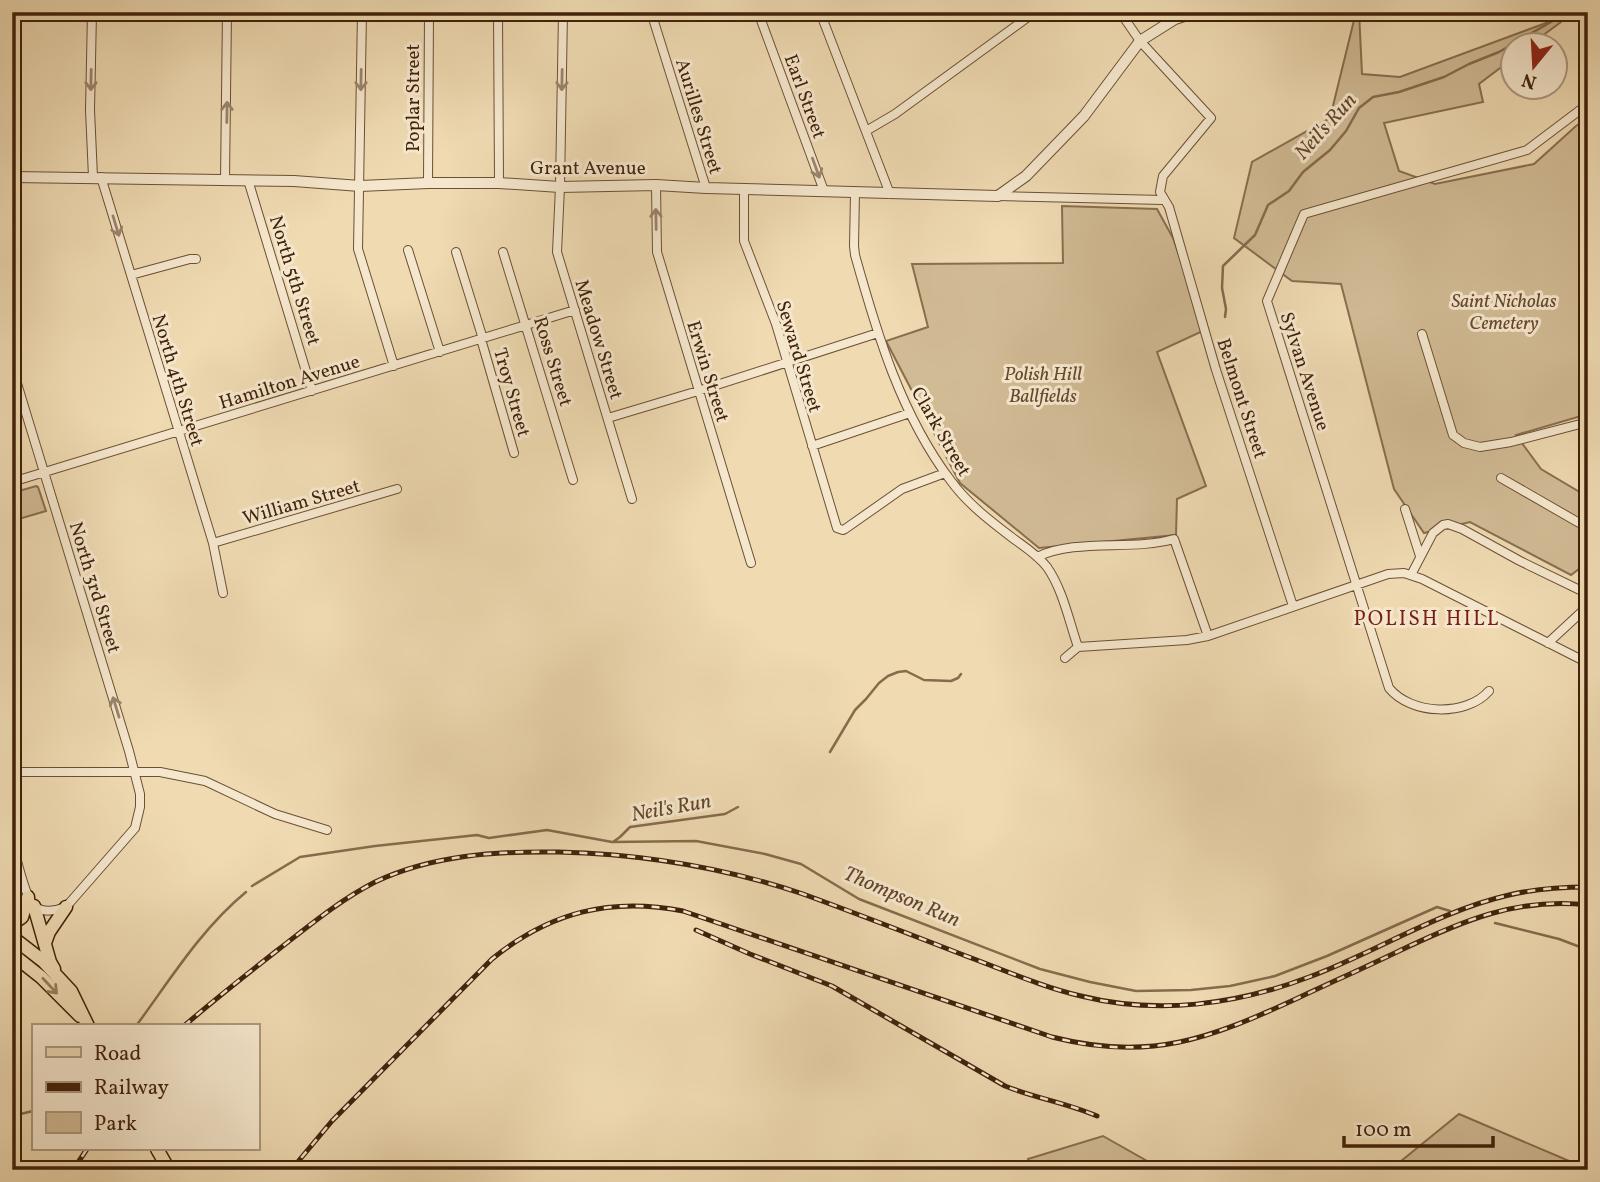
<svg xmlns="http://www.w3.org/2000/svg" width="1600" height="1182" font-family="Vollkorn,serif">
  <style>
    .green { fill: #d1bb95; stroke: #896e50; stroke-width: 2 }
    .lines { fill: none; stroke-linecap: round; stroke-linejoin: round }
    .stream { stroke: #866b4d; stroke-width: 2.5 }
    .minor-casing { stroke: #6c5034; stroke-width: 10 }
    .tertiary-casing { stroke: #6c5034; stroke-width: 12 }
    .primary-casing { stroke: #41220a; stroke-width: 15 }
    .minor { stroke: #f5e7cd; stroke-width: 8 }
    .tertiary { stroke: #f5e7cd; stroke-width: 10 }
    .primary { stroke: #efdab2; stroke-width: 12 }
    .rail-casing { stroke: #41220a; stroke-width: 5 }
    .rail { stroke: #f5e7cd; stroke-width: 2.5; stroke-dasharray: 8; stroke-linecap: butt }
    .oneway { stroke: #9b846c }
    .oneway2 { stroke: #987e5e }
    .labels { text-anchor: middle; stroke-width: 6; stroke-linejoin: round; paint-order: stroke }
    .street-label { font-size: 19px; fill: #41220a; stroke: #f5e7cd }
    .park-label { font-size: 19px; font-style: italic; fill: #65482d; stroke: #f5e7cd }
    .water-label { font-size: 21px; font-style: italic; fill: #64462b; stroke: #f5e7cd }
    .neighbourhood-label { font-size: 21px; letter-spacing: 2px; fill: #7a1f14; stroke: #f5e7cd }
  </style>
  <rect width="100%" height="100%" fill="#efdab2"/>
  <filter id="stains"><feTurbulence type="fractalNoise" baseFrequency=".00286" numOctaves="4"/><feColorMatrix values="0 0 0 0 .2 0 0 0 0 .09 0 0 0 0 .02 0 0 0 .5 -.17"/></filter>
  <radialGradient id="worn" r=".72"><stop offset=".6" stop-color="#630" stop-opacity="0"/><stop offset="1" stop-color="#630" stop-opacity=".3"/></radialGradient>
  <path class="green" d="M1356,12H1359L1362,74L1400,77L1573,13L1530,45L1512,46V59L1479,84L1483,102L1384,123L1399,171L1435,184L1534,164L1576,126L1588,118V414L1516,435L1541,469L1588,497V562L1571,575L1470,522L1424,533L1394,489L1341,284L1292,281L1234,238L1252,162L1330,118Z
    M1062,206L1157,209L1173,238L1205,330L1157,352L1206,486L1177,499L1176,535L1039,548L960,483L886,341L928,327L912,264L1063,263Z
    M36,486L38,487L46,511L12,521V493Z
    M1459,1114L1588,1169V1170H1390Z
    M1103,1136L1163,1170H1030L1028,1159Z"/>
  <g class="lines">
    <path class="stream" d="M1225,317L1226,309L1222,288L1223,266L1255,235L1268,205L1289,191L1303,172L1330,150L1346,131L1359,108L1373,97L1399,92L1444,77L1469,64L1499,52L1568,12
      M830,752L855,710L866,699L879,683L888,676L898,672L906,671L924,680L951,681L958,678L961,674
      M613,842L620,837L630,827L725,814L738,807
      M252,886L300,857L375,846L477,835L489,838L547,830L612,842L696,841L765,854L801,864L859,899L1040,969L1090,982L1136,991L1191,990L1230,986L1275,976L1327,956L1437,907L1450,911
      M1495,923L1559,939L1588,950
      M136,1026C170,980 201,929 246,892
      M12,1116L33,1111"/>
    <defs>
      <path id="minor" d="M92,12L90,110L93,177
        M362,12L358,249L394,366
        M498,12L499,183
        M563,12L560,187L557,252L632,499
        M651,12L706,188
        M758,12L824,191
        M820,12L890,194
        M1120,12L1140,41L1211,118L1163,176L1160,192L1169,207L1216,370L1293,606
        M866,131L895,114L1035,12
        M101,177L213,543L223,593
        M225,180L227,12
        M248,180L312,391
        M428,183L429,12
        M656,185L657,252L751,563
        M744,189V241L776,324L837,528L843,530L845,529L902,489L945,473
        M855,192L854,246L855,255C877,334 901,415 951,481C967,503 989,520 1010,536C1023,546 1037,554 1047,567C1063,590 1069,621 1078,647
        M998,196L1163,200
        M408,250L440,352
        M456,252L483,339
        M503,252L573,480
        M131,275L190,259H196
        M1422,334L1453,435L1464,443L1480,447L1511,442L1588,422
        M481,339L514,453
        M12,367L129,751L140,794V807L135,828L66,907C56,911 42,913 34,906C25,898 16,855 12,843
        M608,418L698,391L878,333
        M812,446L910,413
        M1501,478L1588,528
        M12,482L575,310
        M1405,509L1420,556
        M213,543L397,489
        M1037,557C1076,538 1132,551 1174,539L1208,636
        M1411,575L1433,533L1443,525L1448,524L1462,529L1520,561L1588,594
        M1548,643L1588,606
        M1065,658L1078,647L1187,640L1208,636L1388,574L1404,573L1422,579L1588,663
        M1489,691C1466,717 1411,715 1389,688L1267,301L1304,214L1527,150L1588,104
        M12,772H160L205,781L275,814L327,830"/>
      <path id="tertiary" d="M12,177L294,181L360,186L428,183H499L560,187L656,185L706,188L998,196L1026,176L1084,116L1140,41L1175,19L1197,12"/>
      <path id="primary" d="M34,906L50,962L54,969
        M12,924L22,917L28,897
        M12,937L43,961L71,991L88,1026
        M45,943L49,932L66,907
        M12,954L41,977L80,1016
        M157,1149L169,1170"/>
    </defs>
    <use href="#minor" class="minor-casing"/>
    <use href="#tertiary" class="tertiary-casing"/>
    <use href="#primary" class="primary-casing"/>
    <use href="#minor" class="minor"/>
    <use href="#tertiary" class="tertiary"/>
    <use href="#primary" class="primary"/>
    <defs>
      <path id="rail" d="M696,930L750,954L832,986L1005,1086C1035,1098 1067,1103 1097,1116
        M184,1026C215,999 247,974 279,949C310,925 340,900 375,882C432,855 496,851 558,852C642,854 723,867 803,894C858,914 912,935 966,956C1004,970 1042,987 1081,996C1157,1015 1236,1005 1309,977C1376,952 1439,911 1509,895C1535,889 1561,887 1588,887
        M73,1170L87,1149
        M291,1170L332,1121L492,959C550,912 610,897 683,911L1052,1037C1150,1062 1209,1039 1298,998C1332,982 1366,967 1399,951C1462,921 1517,897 1588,905"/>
    </defs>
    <use href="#rail" class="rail-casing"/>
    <use href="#rail" class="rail"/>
  </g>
  <defs><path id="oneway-shaft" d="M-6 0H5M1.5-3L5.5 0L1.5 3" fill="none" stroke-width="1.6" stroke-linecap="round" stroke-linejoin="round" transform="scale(1.75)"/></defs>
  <g class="oneway">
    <use href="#oneway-shaft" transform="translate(91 80) rotate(91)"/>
    <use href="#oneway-shaft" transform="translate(361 80) rotate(91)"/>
    <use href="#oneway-shaft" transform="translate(562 80) rotate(91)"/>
    <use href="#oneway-shaft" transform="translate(227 112) rotate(-89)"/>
    <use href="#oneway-shaft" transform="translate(816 168) rotate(70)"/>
    <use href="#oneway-shaft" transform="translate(656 219) rotate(-91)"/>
    <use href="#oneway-shaft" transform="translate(116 226) rotate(73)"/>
    <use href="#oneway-shaft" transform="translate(116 707) rotate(-107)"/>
  </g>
  <use class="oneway2" href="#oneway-shaft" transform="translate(50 986) rotate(47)"/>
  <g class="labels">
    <g class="street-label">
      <text transform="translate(806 96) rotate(70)" y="7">Earl Street</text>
      <text transform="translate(412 98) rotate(-90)" y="7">Poplar Street</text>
      <text transform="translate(700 116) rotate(73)" y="7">Aurilles Street</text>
      <text x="588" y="174">Grant Avenue</text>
      <text transform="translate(296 280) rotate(73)" y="7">North 5th Street</text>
      <text transform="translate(600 339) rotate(73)" y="7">Meadow Street</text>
      <text transform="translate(800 356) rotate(73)" y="7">Seward Street</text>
      <text transform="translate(554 361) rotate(73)" y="7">Ross Street</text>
      <text transform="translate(709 371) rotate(73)" y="7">Erwin Street</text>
      <text transform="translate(1306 371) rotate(72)" y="7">Sylvan Avenue</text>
      <text transform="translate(179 380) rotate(73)" y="7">North 4th Street</text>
      <text transform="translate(289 381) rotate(-17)" y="7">Hamilton Avenue</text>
      <text transform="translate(513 392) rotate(74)" y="7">Troy Street</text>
      <text transform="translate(1243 398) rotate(72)" y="7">Belmont Street</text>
      <text transform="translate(942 431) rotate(60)" y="7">Clark Street</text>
      <text transform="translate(301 501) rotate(-16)" y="7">William Street</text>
      <text transform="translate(96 587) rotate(73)" y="7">North 3rd Street</text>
    </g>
    <g class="park-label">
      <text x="1504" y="307">Saint Nicholas<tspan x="1504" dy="22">Cemetery</tspan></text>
      <text x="1043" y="380">Polish Hill<tspan x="1043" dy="22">Ballfields</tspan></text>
    </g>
    <g class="water-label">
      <text transform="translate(1325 126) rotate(-48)" y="7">Neil's Run</text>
      <text transform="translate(671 807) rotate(-10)" y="7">Neil's Run</text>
      <text transform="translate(902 896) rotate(23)" y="7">Thompson Run</text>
    </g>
    <g class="neighbourhood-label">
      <text x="1427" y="625">POLISH HILL</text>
    </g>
  </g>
  <rect width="1600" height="1182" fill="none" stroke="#efdab2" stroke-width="42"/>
  <rect x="14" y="14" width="1572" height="1154" fill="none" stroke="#41220a" stroke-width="3.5"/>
  <rect x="21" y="21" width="1558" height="1140" fill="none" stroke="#41220a" stroke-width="2"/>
  <rect x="32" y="1024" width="228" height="126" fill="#f5e7cd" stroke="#ad987f" stroke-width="2"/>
  <rect x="46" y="1047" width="35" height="10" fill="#efdab2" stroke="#ad987f" stroke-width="2"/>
  <text x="94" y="1060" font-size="21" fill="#41220a">Road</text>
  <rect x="46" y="1082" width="35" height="10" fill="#41220a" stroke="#ad987f" stroke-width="2"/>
  <text x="94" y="1094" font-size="21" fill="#41220a">Railway</text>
  <rect x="46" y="1112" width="35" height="21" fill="#d1bb95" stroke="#ad987f" stroke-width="2"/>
  <text x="94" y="1130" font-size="21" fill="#41220a">Park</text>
  <g transform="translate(1534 66) rotate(198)"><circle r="33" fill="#f5e7cd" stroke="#ad987f" stroke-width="2"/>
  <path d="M0-5L12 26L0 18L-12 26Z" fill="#8f2418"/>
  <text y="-10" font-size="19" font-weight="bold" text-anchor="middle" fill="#41220a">N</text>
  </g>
  <path d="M1344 1136v10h149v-10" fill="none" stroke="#41220a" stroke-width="3.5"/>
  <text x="1355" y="1136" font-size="21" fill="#41220a" stroke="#f5e7cd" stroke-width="5" paint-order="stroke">100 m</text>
  <rect width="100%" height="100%" filter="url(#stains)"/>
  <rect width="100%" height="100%" fill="url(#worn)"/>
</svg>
